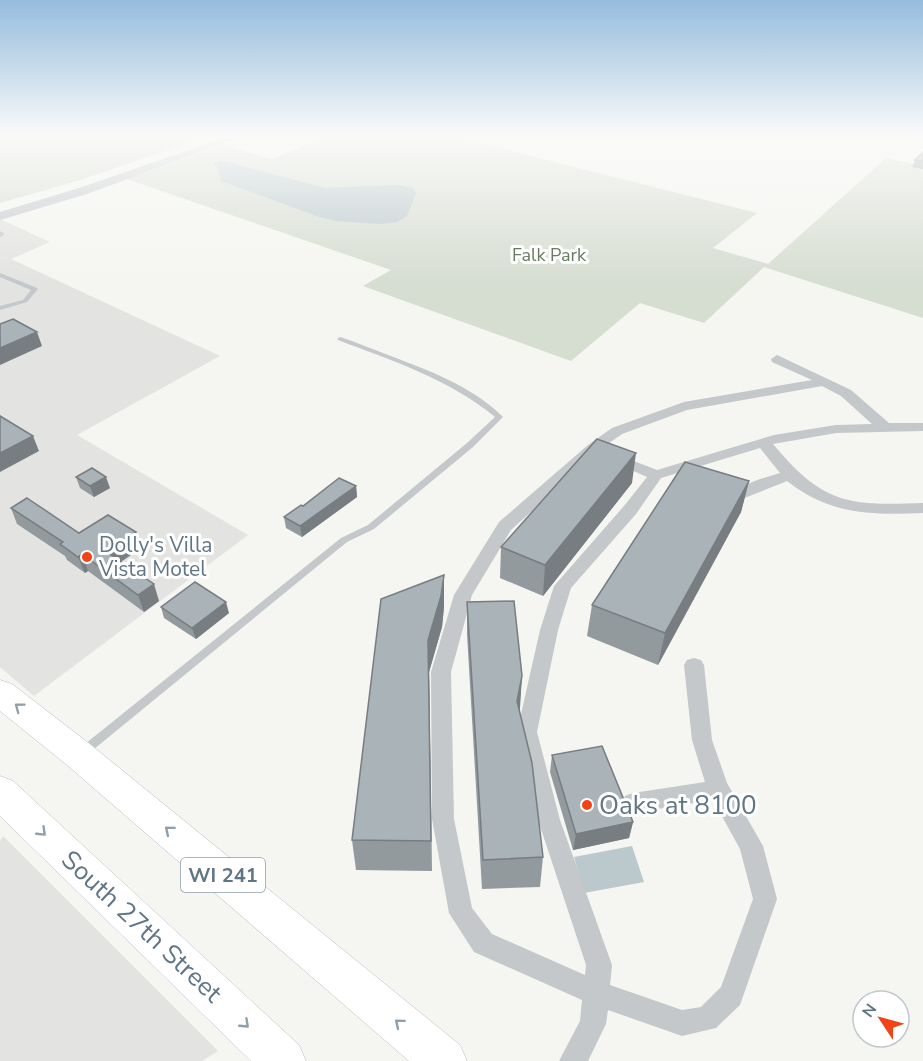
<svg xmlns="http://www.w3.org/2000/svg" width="923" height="1061" font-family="'Nunito Sans',sans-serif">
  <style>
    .built { fill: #e3e4e2 }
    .green { fill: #d6ddd1 }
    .water { fill: #bbc8cc }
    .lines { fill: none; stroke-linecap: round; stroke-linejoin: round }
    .primary-casing { stroke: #b7bbbe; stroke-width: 1 }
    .service { fill: #c4c8cb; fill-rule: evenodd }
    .minor { fill: #c4c8cb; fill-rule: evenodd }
    .tertiary { fill: #c4c8cb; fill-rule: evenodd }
    .primary { fill: #fff; fill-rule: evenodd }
    .wall { fill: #929a9e }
    .shaded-wall { fill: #777d81 }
    .building { fill: #aab3b8; stroke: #777d81; stroke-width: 1.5 }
    .oneway { stroke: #909fa9 }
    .poi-dot { fill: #f14315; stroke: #fff; stroke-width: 2 }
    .labels { text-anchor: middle; stroke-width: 6; stroke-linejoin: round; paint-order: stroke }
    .far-park-label { font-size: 18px; fill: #677b61; stroke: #fff }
    .shield { fill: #fff; stroke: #909fa9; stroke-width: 1.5 }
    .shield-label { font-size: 20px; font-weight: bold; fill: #617684 }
    .poi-label { font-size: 21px; fill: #617684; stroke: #fff; text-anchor: start }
    .near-poi-label { font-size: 26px; fill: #617684; stroke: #fff; text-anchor: start }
    .near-street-label { font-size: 26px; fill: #617684; stroke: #fff }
  </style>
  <rect width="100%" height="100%" fill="#f5f5f1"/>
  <path class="built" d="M0,219L50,242L11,259L220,356L77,435L248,535L34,696L0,667Z
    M3,836L218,1051L202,1061H0V841Z"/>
  <path class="green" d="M0,134H215L80,180L0,203Z
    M303,134H444L757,213L713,248L768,264L886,158L923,166V318L764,267L704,323L640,303L571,361L363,286L391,270L127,179L223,145L272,159L323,139Z"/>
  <path class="water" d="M220,160L325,188L397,185L413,188L416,193L407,216L397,222L381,224L336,221L319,217L221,181L218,168L213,164Z
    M632,846L644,882L584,893L574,857Z"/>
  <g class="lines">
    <defs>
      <path id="primary" d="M0,680L12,684L91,745L460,1045L467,1061H409L67,765L0,711Z
        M0,776L13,781L299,1045L306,1061H251L0,816Z"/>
    </defs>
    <use href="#primary" class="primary-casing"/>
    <path class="service" d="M0,231L4,233V235L0,237Z
      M0,273L37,288L38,289L27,302L0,310V306L23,300L31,290L0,277Z
      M340,337C356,342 372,349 388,355C428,370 472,386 503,417L473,447L374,529L347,542L88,754L84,755L80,754L79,751L80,748L341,538L368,525L467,443L495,417C449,379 393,361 338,340L337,339Z"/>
    <path class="minor" d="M896,134L923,136V140Z
      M777,355L851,390L889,423H923V431L836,433L773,444C823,504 848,506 923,503V513C871,515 830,515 787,481L732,503H720L718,499L720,495L760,479L780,473L760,448L661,478L636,514L571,588L558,630L537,732L560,820L612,965L610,985L682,1010L701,1007L721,987L753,899L740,849L713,800L633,813L625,810L622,803L625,796L633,793L705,782L692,740L684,665L687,660L694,658L701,660L704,665L712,740L727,783L763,846L777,899L740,1005L716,1028L682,1036L608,1010L606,1024L588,1061H559L580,1021L582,1000L474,952L449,913L432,819L431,672L454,595L499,522L588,445L612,428L684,402L812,380L772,362L771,359ZM822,386L841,396L872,424L836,425L774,435L657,470L616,454L609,458L611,461L647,477L624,506L554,586L540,630L517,732L538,820L586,965L585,975L492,934L472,908L454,819L451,672L472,595L511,530L598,451L622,434L687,410Z"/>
    <path class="tertiary" d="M235,134H249L87,194L0,220V212L79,188Z"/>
    <use href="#primary" class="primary"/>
  </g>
  <path class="wall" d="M923,152V169L912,167L915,160Z
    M76,477L110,488L94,497L80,488Z
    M749,481L741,512L658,665L587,636L592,605Z
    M632,483L543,596L500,578L501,547Z
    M356,486L357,497L302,537L286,528L284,517L303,506Z
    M11,508L79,533L141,548L121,562L159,601L144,612L88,571L85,573L67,560L65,556L17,524Z
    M467,602L522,676L519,711L543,857L540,887L482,889L467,634Z
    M161,607L229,613L196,639L164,618Z
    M444,607L442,627L429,672L432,871L356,870L352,840Z
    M552,755L633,822L629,838L573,850L550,772Z"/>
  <path class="shaded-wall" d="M37,332L42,346L0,365V348Z
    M33,436L39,451L0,472V453Z
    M636,453L632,483L543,596L545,565Z
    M106,477L110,488L94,497L90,486Z
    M749,481L741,512L658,665L665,633Z
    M356,486L357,497L302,537L300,526Z
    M136,532L141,548L111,568L105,551Z
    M82,554L88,571L85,573L78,557Z
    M444,575V607L442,627L429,672L432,871L428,640Z
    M154,584L159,601L144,612L138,595Z
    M226,602L229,613L196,639L192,628Z
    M522,676L520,708L515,733L517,701Z
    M633,822L629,838L573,850L576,834Z"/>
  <path class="building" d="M923,152V161L915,160Z
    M13,319L37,332L0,348V324Z
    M0,416L33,436L0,453Z
    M597,439L636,453L545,565L501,547Z
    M685,462L749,481L665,633L592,605Z
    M92,468L106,477L90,486L76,477Z
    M339,478L356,486L300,526L284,517L301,505L303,506Z
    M27,498L79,533L108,515L136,532L105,551L154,584L138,595L82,554L78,557L60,544L63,542L11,508Z
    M444,575L441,596L428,640L431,841L352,840L381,599Z
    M195,582L226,602L192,628L161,607Z
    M514,601L522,676L517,701L532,763L543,857L483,860L467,602Z
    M602,746L633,822L576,834L552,755Z"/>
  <defs><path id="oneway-chevron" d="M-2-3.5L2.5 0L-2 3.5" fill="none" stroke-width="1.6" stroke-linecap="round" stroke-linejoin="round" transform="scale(1.5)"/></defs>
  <g class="oneway">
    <use href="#oneway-chevron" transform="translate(19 707) rotate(-143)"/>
    <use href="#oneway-chevron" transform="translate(169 830) rotate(-140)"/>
    <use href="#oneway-chevron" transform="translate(42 832) rotate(44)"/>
    <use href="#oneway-chevron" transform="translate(399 1023) rotate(-140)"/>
    <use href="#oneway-chevron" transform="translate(245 1024) rotate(43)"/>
  </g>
  <linearGradient id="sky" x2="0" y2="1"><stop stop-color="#96bcdd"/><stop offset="0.48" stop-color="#fafaf9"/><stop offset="1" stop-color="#fafaf9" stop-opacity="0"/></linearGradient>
  <rect width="923" height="282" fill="url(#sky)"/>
  <g class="poi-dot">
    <circle cx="87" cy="557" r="6"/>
    <circle cx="587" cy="805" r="6"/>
  </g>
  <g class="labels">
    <g class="far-park-label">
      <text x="549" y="261">Falk Park</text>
    </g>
    <rect class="shield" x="181" y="858" width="84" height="34" rx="4.5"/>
    <g class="shield-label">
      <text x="223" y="882">WI 241</text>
    </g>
    <g class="poi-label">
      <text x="99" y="552">Dolly's Villa<tspan x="99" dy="24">Vista Motel</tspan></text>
    </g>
    <g class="near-poi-label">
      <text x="599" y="814">Oaks at 8100</text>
    </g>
    <g class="near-street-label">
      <text transform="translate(142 926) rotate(43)" y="9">South 27th Street</text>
    </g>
  </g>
  <g transform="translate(881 1019) rotate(306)"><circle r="28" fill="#ffffff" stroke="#c0c8ce" stroke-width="1.5"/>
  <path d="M0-4.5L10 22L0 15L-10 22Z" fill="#f14315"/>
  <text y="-9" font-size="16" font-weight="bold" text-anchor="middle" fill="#617684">N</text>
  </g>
</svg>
